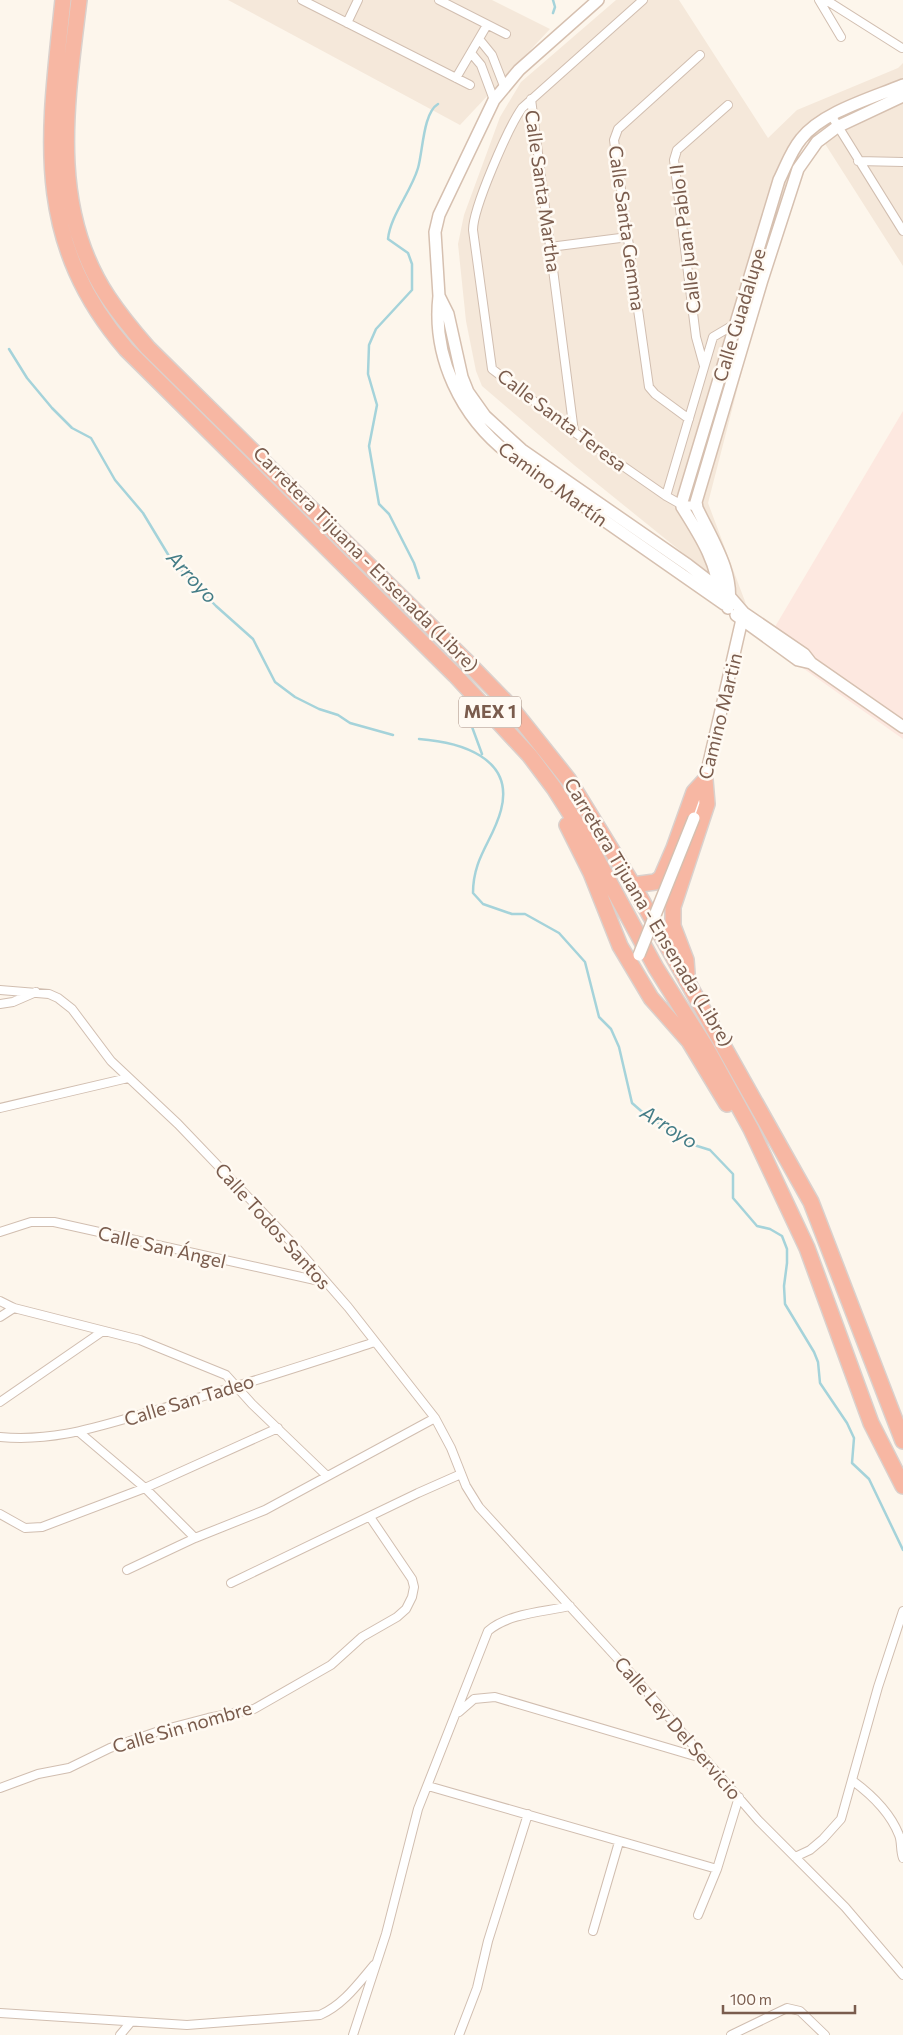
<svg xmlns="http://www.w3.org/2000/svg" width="903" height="2035" font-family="Commissioner,sans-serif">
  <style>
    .residential { fill: #f5e8da }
    .commercial { fill: #fde8e0 }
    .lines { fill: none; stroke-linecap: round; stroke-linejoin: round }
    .stream { stroke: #a5d3da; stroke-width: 2.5 }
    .street-casing { stroke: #d1beb0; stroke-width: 10 }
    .secondary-casing { stroke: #d6c0b0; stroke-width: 14 }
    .highway-casing { stroke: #dad1cd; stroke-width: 18 }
    .street { stroke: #fff; stroke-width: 8 }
    .secondary { stroke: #fff; stroke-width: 11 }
    .highway { stroke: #f7b7a3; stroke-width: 15 }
    .secondary-bridge-casing { stroke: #d6c0b0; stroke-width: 14; stroke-linecap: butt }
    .secondary-bridge { stroke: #fff; stroke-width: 11 }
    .labels { text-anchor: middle; stroke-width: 5; stroke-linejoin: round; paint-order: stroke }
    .shield { fill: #fffaf3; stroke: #a28b7f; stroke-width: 1 }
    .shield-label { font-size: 18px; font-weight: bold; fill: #7a5c4d }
    .street-label { font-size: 19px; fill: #7a5c4d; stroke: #fffaf3 }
    .water-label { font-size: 20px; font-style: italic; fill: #437c86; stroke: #fffaf3 }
  </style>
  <rect width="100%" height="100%" fill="#fdf6ec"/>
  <path class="residential" d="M228,0H492L550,29L460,125Z
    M616,0H679L768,138L797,110L898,68L903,63V266L822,139L806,142L787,180L772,254L708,503L746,604L574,465L482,386L476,371L466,321L458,244L464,215L500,117L521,82Z"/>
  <path class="commercial" d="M903,411V739L766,642Z"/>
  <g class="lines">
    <path class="stream" d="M553,13L555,7L553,0
      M9,349L27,378L52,408L72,428L91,438L115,480L143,513L172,561L216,606L253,639L275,682L295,697L319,709L338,715L350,723L393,735
      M419,578L414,563L389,514L379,504L369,446L377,405L368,374L369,345L376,329L412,290V264L408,253L388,239C390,216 411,192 418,168C423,151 423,113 438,104
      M468,716L482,754
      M419,739C459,742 515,757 501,810C493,841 473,857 473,893L483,904L512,914H525L559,933L585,962L599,1017L611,1029L619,1047L632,1103L648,1117L694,1145L710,1150L733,1174V1198L757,1226L770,1229L782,1236L787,1249V1263L784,1286L785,1304L814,1352L818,1362L820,1383L847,1423L854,1438L852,1463L869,1479L903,1550"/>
    <defs>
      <path id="street" d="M302,0L470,85
        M439,0L506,34
        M643,0L522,108C508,128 473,208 473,230L492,369L574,432L666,496L682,505L696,506
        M819,0L841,37
        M826,0L902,48
        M347,23L358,0
        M479,39L492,55L504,86
        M471,53L481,65L494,100
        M456,78L487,25
        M531,99L574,432
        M831,115L903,231
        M858,161L903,162
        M550,247L628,237
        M704,366L696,337L674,160L677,150L728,105
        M689,419L655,394L649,387L614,140L618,129L700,55
        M666,496L713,337L735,324
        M0,990L49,994L58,998L72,1009L111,1061L178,1124L294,1245L348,1307L435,1418L451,1448L466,1486L479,1507L628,1670L758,1820L845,1907L903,1975
        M0,1004L13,1002L36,992
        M0,1108L128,1078
        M0,1232L31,1222H54L324,1282
        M0,1301L14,1308L140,1340L226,1375L252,1404L326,1475
        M0,1317L14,1308
        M0,1402L103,1331
        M79,1432L145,1488L195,1538
        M0,1437C57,1442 99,1426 153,1411C228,1390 301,1366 375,1342
        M0,1514L25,1528L42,1527L145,1488L278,1428
        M127,1570L195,1538L265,1510L435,1418
        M231,1583L418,1493L461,1474
        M459,1712L474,1699L495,1697L705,1759
        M853,1781C872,1795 890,1812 899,1835C902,1842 900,1850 903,1858
        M428,1786L717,1869
        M0,1788L38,1774L69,1768L110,1748L162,1730L208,1718L254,1709L331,1665L362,1637L397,1617L406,1609L412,1597L414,1587L412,1579L370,1517
        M795,1857L810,1850L823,1839L841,1819L878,1687L903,1611
        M698,1915L717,1869L739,1797
        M593,1931L619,1842
        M0,2013L187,2025L320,2015C343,2005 358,1984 374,1965
        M120,2035L130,2023
        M353,2035L386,1934L418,1809L488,1631C509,1613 544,1612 570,1606
        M459,2035L477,1988L488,1941L528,1814
        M731,2035L787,2008L800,2011L825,2035"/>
      <path id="secondary" d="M598,0L519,70L494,100L439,215L435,232L439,296L448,314L462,377L468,392L485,416L522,450L688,565L731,598L744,613L804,654L811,663L903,727
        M439,296C432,357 461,417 509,454L724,604
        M720,601C719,565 701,537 682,507V502L779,180C786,166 791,151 801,139C822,112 872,98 903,85
        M728,608C736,575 711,538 697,508L696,502L762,280L798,169L817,142L837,127L903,96
        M736,615L798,660L811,663
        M694,818L705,780L743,615"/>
      <path id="highway" d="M63,0C49,134 31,238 126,349L455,675L530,756L554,788L585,837L656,968L707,1049L751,1129L807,1248L871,1423L903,1486
        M79,0C67,100 48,207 108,297C120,315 134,332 148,348L467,662L509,705L568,779L633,885L811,1202L903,1441
        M567,825L591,873L620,946L651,998L689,1041L727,1104
        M633,885L655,882L661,878L674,848L694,792L705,780
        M687,974L686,960L673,926V907L707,804L705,780"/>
    </defs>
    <use href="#street" class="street-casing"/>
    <use href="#secondary" class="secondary-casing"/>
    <use href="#highway" class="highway-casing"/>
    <use href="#street" class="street"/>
    <use href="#secondary" class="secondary"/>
    <use href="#highway" class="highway"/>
    <defs>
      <path id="secondary-bridge" d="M639,955L694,818"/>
    </defs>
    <use href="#secondary-bridge" class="secondary-bridge-casing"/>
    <use href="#secondary-bridge" class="secondary-bridge"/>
  </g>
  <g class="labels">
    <rect class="shield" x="459" y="696.5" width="62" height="31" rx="4"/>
    <g class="shield-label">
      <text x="490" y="718">MEX 1</text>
    </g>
    <g class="street-label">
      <text transform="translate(543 191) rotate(82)" y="7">Calle Santa Martha</text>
      <text transform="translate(627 228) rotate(82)" y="7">Calle Santa Gemma</text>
      <text transform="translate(685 239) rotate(-97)" y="7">Calle Juan Pablo II</text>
      <text transform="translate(739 315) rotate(-73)" y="7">Calle Guadalupe</text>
      <text transform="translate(562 420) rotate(37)" y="7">Calle Santa Teresa</text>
      <text transform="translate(553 484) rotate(36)" y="7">Camino Martín</text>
      <text transform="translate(366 559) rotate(45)" y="7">Carretera Tijuana - Ensenada (Libre)</text>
      <text transform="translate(720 716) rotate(-76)" y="7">Camino Martin</text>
      <text transform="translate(649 912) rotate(59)" y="7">Carretera Tijuana - Ensenada (Libre)</text>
      <text transform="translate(273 1226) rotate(48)" y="7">Calle Todos Santos</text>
      <text transform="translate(162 1247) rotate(13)" y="7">Calle San Ángel</text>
      <text transform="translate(189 1400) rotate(-17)" y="7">Calle San Tadeo</text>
      <text transform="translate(182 1727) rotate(-16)" y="7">Calle Sin nombre</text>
      <text transform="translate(678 1728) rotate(49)" y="7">Calle Ley Del Servicio</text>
    </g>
    <g class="water-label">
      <text transform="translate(192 577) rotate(47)" y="7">Arroyo</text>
      <text transform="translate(669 1127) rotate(32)" y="7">Arroyo</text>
    </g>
  </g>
  <path d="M723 2005v8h132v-8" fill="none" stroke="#7a5c4d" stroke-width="2.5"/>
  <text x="730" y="2005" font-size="15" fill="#7a5c4d" stroke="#fffaf3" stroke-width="4" paint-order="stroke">100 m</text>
</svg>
